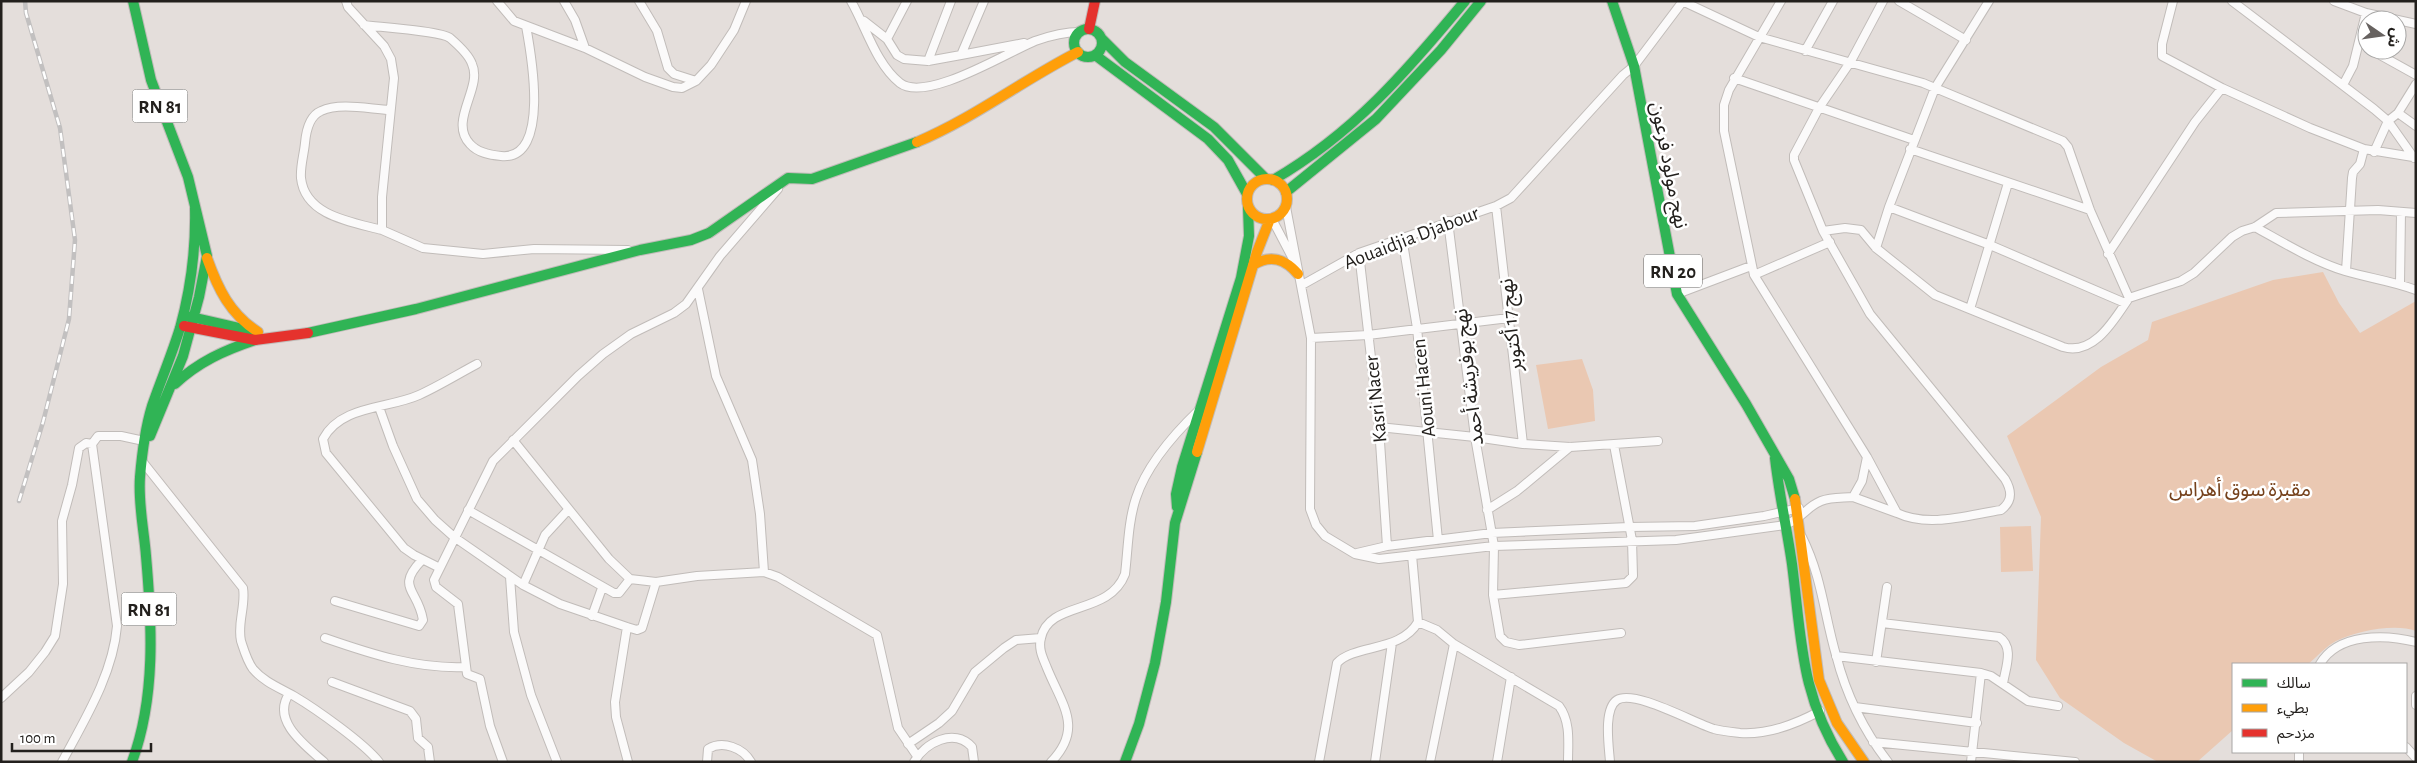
<svg xmlns="http://www.w3.org/2000/svg" width="2417" height="763" font-family="'Alegreya Sans','Noto Sans Arabic',sans-serif">
  <style>
    .green { fill: #eac8b2 }
    .lines { fill: none; stroke-linecap: round; stroke-linejoin: round }
    .street-casing { stroke: #c1bcb9; stroke-width: 10 }
    .fast-casing { stroke: #c1bcb9; stroke-width: 12 }
    .slow-casing { stroke: #c1bcb9; stroke-width: 12 }
    .jam-casing { stroke: #c1bcb9; stroke-width: 12 }
    .street { stroke: #fbfafa; stroke-width: 8 }
    .fast { stroke: #30b455; stroke-width: 10 }
    .slow { stroke: #ff9f0a; stroke-width: 10 }
    .jam { stroke: #e5322d; stroke-width: 10 }
    .rail-casing { stroke: #c2c0c0; stroke-width: 4.5 }
    .rail { stroke: #fff; stroke-width: 2.5; stroke-dasharray: 8; stroke-linecap: butt }
    .labels { text-anchor: middle; stroke-width: 5; stroke-linejoin: round; paint-order: stroke }
    .shield { fill: #fff; stroke: #656361; stroke-width: 1 }
    .shield-label { font-size: 19px; font-weight: bold; fill: #23201d }
    .street-label { font-size: 20px; fill: #23201d; stroke: #fff }
    .park-label { font-size: 20px; fill: #75411b; stroke: #fff }
  </style>
  <rect width="100%" height="100%" fill="#e4dedb"/>
  <path class="green" d="M2323,272L2339,303L2360,333L2416,301V631C2395,623 2356,631 2336,641C2326,646 2317,657 2308,664H2233V730L2197,762H2158L2124,743L2060,698L2036,660L2041,517L2007,436L2101,367L2148,340L2152,322L2273,280Z
    M1582,359L1593,390L1595,421L1548,429L1536,365Z
    M2031,526L2033,571L2001,572L2000,527Z"/>
  <g class="lines">
    <defs>
      <path id="street" d="M346,1L348,7L384,46L391,59L394,78L382,197V230L423,248L483,254L534,249L628,250
        M497,1L514,21L585,48L645,77L673,87L682,88L696,81L711,65L734,30L746,1
        M564,1L575,20L585,48
        M639,1L657,31L668,68L674,74L696,81
        M851,1C866,27 876,64 900,83C926,103 1008,52 1035,41C1049,36 1064,32 1080,32
        M984,1L961,55L1024,43
        M1682,1L1759,37L1923,83L2063,141L2068,147L2090,210L2129,298C2114,320 2094,356 2063,347L1935,295L1876,248L1861,230L1845,228L1823,231L1794,160V155L1819,108L1851,61L1883,1
        M1899,1L1966,40
        M2173,1L2162,44V56L2222,88
        M2232,1L2374,109L2388,121L2414,158
        M2334,1L2366,13L2416,24
        M864,21L887,39L897,55L904,59L928,61L961,55
        M364,25C379,27 441,31 450,38C457,44 469,55 472,64C483,88 448,121 470,144C478,153 490,155 501,156C551,161 531,53 526,26
        M887,39L907,1
        M2371,50L2416,75
        M1805,51L1833,1
        M928,61L951,1
        M1734,78L1914,140
        M2343,85L2353,66L2366,13
        M2398,113L2416,126
        M1910,149L2090,210
        M2374,152L2388,121L2398,113L2416,84
        M1496,206L1523,444
        M1286,207L1311,338L1310,509L1316,525L1325,536L1355,554L1379,559L1494,546L1676,540L1785,525C1803,518 1806,507 1821,501C1831,497 1842,498 1853,497L1862,481L1867,457L1754,275L1724,131V105L1729,90L1781,1
        M1889,207L1990,245L2125,303
        M1272,219L1294,261
        M1448,221L1475,437L1494,546L1493,595L1626,583L1633,576L1632,540L1614,445
        M2255,227C2284,243 2313,261 2345,271C2368,278 2393,281 2416,290
        M382,230C352,222 305,216 301,178C300,167 304,154 305,143C306,132 309,116 321,111C340,102 369,109 390,110
        M1823,231L1870,314L2005,479C2012,491 2013,501 2001,510C1968,515 1929,528 1897,513
        M1402,237L1417,328L1438,540
        M1876,248L1889,207L1935,88L1989,1
        M1359,253L1379,427L1387,546
        M2108,254L2195,122L2222,88L2310,128L2364,149L2413,157
        M2346,271L2352,178L2353,172L2360,164L2364,149
        M1754,275L1830,242
        M2400,284L2401,212
        M1302,285L1359,253L1496,206L1511,198L1623,75L1634,66L1683,1
        M1677,294L1751,266
        M2129,298L2181,281L2194,273L2232,237L2242,231L2255,227L2276,213L2378,210L2416,213
        M1970,309L2008,183
        M1311,338L1368,335L1509,318
        M379,407L393,446L417,499L435,520L454,537L523,585L560,604L627,627L637,630L642,628L656,582L630,579L609,559L513,440
        M1379,427L1475,437L1523,444L1570,447L1658,441
        M142,461L243,588C246,606 237,623 241,641C244,650 247,661 253,669C264,682 280,688 294,696C316,709 364,743 379,762
        M1853,497L1897,513L1867,457
        M468,510L614,593H619L630,579
        M1487,510L1517,491L1570,447
        M1802,537C1822,577 1824,614 1836,655C1846,694 1864,731 1888,762
        M1357,553L1387,546L1492,533L1629,527L1695,526L1764,516L1799,508
        M1412,555L1418,622L1437,630L1454,644L1559,706C1571,722 1568,743 1568,762
        M440,568L414,555L404,548L326,453L323,439C341,405 388,409 419,395C439,386 458,374 477,364
        M764,572L778,577L877,635L898,728L917,756
        M510,577L514,632L531,695L557,762
        M656,582L697,576L764,572L760,514L752,460L716,376L698,289
        M523,585L545,535L568,510
        M1493,595L1500,636L1506,642L1519,645L1621,633
        M335,601L419,626L423,620C418,589 395,588 422,560
        M592,616L602,588
        M1882,623L1999,637C2015,647 2005,669 2003,684
        M627,627L615,702L616,717L628,762
        M325,638C371,654 417,669 465,667
        M1836,656L1981,673L1991,676L2028,701L2058,706
        M1876,662L1887,587
        M2320,664C2338,633 2385,634 2416,642
        M332,682L410,711L416,719L418,738L428,747L430,762
        M289,694C271,721 306,746 324,762
        M2416,696V705
        M1,698L29,672L45,652L55,636L63,584L62,521L72,485L79,448L86,443L92,444
        M1855,707L1977,723
        M1873,742L2075,762
        M908,744L939,723L952,711L975,672L1004,648L1016,640L1041,638
        M2406,747L2416,758
        M2299,752V762
        M62,762C85,719 113,674 117,626L92,444L98,436H121L144,441
        M503,762L490,726L480,679L467,674L458,604L436,587L434,580L493,461L578,376L603,354L631,334L674,313L686,304L720,256L778,189
        M707,762L708,749C723,740 743,748 751,762
        M914,762C925,743 954,727 972,747L974,762
        M1051,762C1084,728 1062,705 1047,668C1043,658 1038,649 1041,638C1049,600 1109,616 1125,574C1128,549 1128,522 1136,498C1147,464 1174,434 1199,410
        M1319,762L1337,663C1355,644 1401,652 1418,622
        M1375,762L1392,643
        M1430,762L1454,644
        M1497,762L1511,677
        M1610,762C1609,747 1603,709 1617,700C1634,689 1694,723 1714,729C1722,731 1732,732 1740,733C1768,735 1796,724 1820,711
        M1971,762L1981,673"/>
      <path id="fast" d="M133,1L151,80L188,177L207,256L199,297L183,356L150,436
        M1612,1L1634,66L1677,294L1746,404L1789,479L1795,499
        M1074 43a14 14 0 1 1 28 0a14 14 0 1 1-28 0Z
        M1102,39L1125,62L1214,127L1266,179
        M1095,55L1208,139L1228,160L1247,194
        M1273,180C1353,134 1407,71 1465,1
        M1286,192L1376,119L1441,50L1481,1
        M187,316L256,332
        M308,333L416,309L640,250L691,240L709,233L788,178L812,179L917,142
        M175,384C198,362 225,350 255,340
        M1775,458C1779,494 1787,529 1792,564C1802,641 1800,694 1843,762
        M1177,507L1176,494L1182,467L1241,278L1249,236L1248,207
        M132,762C156,697 152,624 146,556C144,530 138,504 140,477C142,453 145,429 152,406C161,380 172,354 180,328C191,288 196,249 195,208
        M1125,762L1139,724L1155,663L1166,602L1175,523L1197,452"/>
      <path id="slow" d="M917,142C974,118 1023,80 1078,52
        M1247 199a20 20 0 1 1 40 0a20 20 0 1 1-40 0Z
        M207,258C218,289 230,314 258,332
        M1253,265C1271,254 1285,259 1298,274
        M1197,452L1257,252L1270,219
        M1795,499L1819,680L1837,723L1864,762"/>
      <path id="jam" d="M1089,29L1095,1
        M184,326L255,340L308,333"/>
    </defs>
    <use href="#street" class="street-casing"/>
    <use href="#fast" class="fast-casing"/>
    <use href="#slow" class="slow-casing"/>
    <use href="#jam" class="jam-casing"/>
    <use href="#street" class="street"/>
    <use href="#fast" class="fast"/>
    <use href="#slow" class="slow"/>
    <use href="#jam" class="jam"/>
    <defs>
      <path id="rail" d="M19,501L43,422L69,319L75,240L60,128L26,13L25,1"/>
    </defs>
    <use href="#rail" class="rail-casing"/>
    <use href="#rail" class="rail"/>
  </g>
  <g class="labels">
    <g class="shield">
      <rect x="132.5" y="89.5" width="55" height="33" rx="4"/>
      <rect x="1644" y="254.5" width="58" height="33" rx="4"/>
      <rect x="121.5" y="592.5" width="55" height="33" rx="4"/>
    </g>
    <g class="shield-label">
      <text x="160" y="113">RN 81</text>
      <text x="1673" y="278">RN 20</text>
      <text x="149" y="616">RN 81</text>
    </g>
    <g class="street-label">
      <text transform="translate(1670 165) rotate(79)" y="7">نهج مولود فرعون</text>
      <text transform="translate(1411 237) rotate(-21)" y="7">Aouaidjia Djabour</text>
      <text transform="translate(1510 325) rotate(-96)" y="7">نهج 17 أكتوبر</text>
      <text transform="translate(1468 377) rotate(-97)" y="7">نهج بوفريشة أحمد</text>
      <text transform="translate(1423 388) rotate(-96)" y="7">Aouni Hacen</text>
      <text transform="translate(1375 399) rotate(-96)" y="7">Kasri Nacer</text>
    </g>
    <g class="park-label">
      <text x="2240" y="496">مقبرة سوق أهراس</text>
    </g>
  </g>
  <rect width="2417" height="763" fill="none" stroke="#23201d" stroke-width="5"/>
  <rect x="2232" y="663" width="175" height="90" fill="#ffffff" stroke="#a7a6a5"/>
  <rect x="2242" y="679" width="25" height="8" fill="#30b455" stroke="#a7a6a5"/>
  <text x="2277" y="688" font-size="15" fill="#23201d">سالك</text>
  <rect x="2242" y="704" width="25" height="8" fill="#ff9f0a" stroke="#a7a6a5"/>
  <text x="2277" y="713" font-size="15" fill="#23201d">بطيء</text>
  <rect x="2242" y="729" width="25" height="8" fill="#e5322d" stroke="#a7a6a5"/>
  <text x="2277" y="738" font-size="15" fill="#23201d">مزدحم</text>
  <g transform="translate(2382 35) rotate(103)"><circle r="24" fill="#ffffff" stroke="#a7a6a5"/>
  <path d="M0-4L9 19L0 12L-9 19Z" fill="#676260"/>
  <text y="-8" font-size="14" font-weight="bold" text-anchor="middle" fill="#23201d">ش</text>
  </g>
  <path d="M12 743v8h139v-8" fill="none" stroke="#23201d" stroke-width="2.5"/>
  <text x="20" y="743" font-size="15" fill="#23201d" stroke="#ffffff" stroke-width="4" paint-order="stroke">100 m</text>
</svg>
